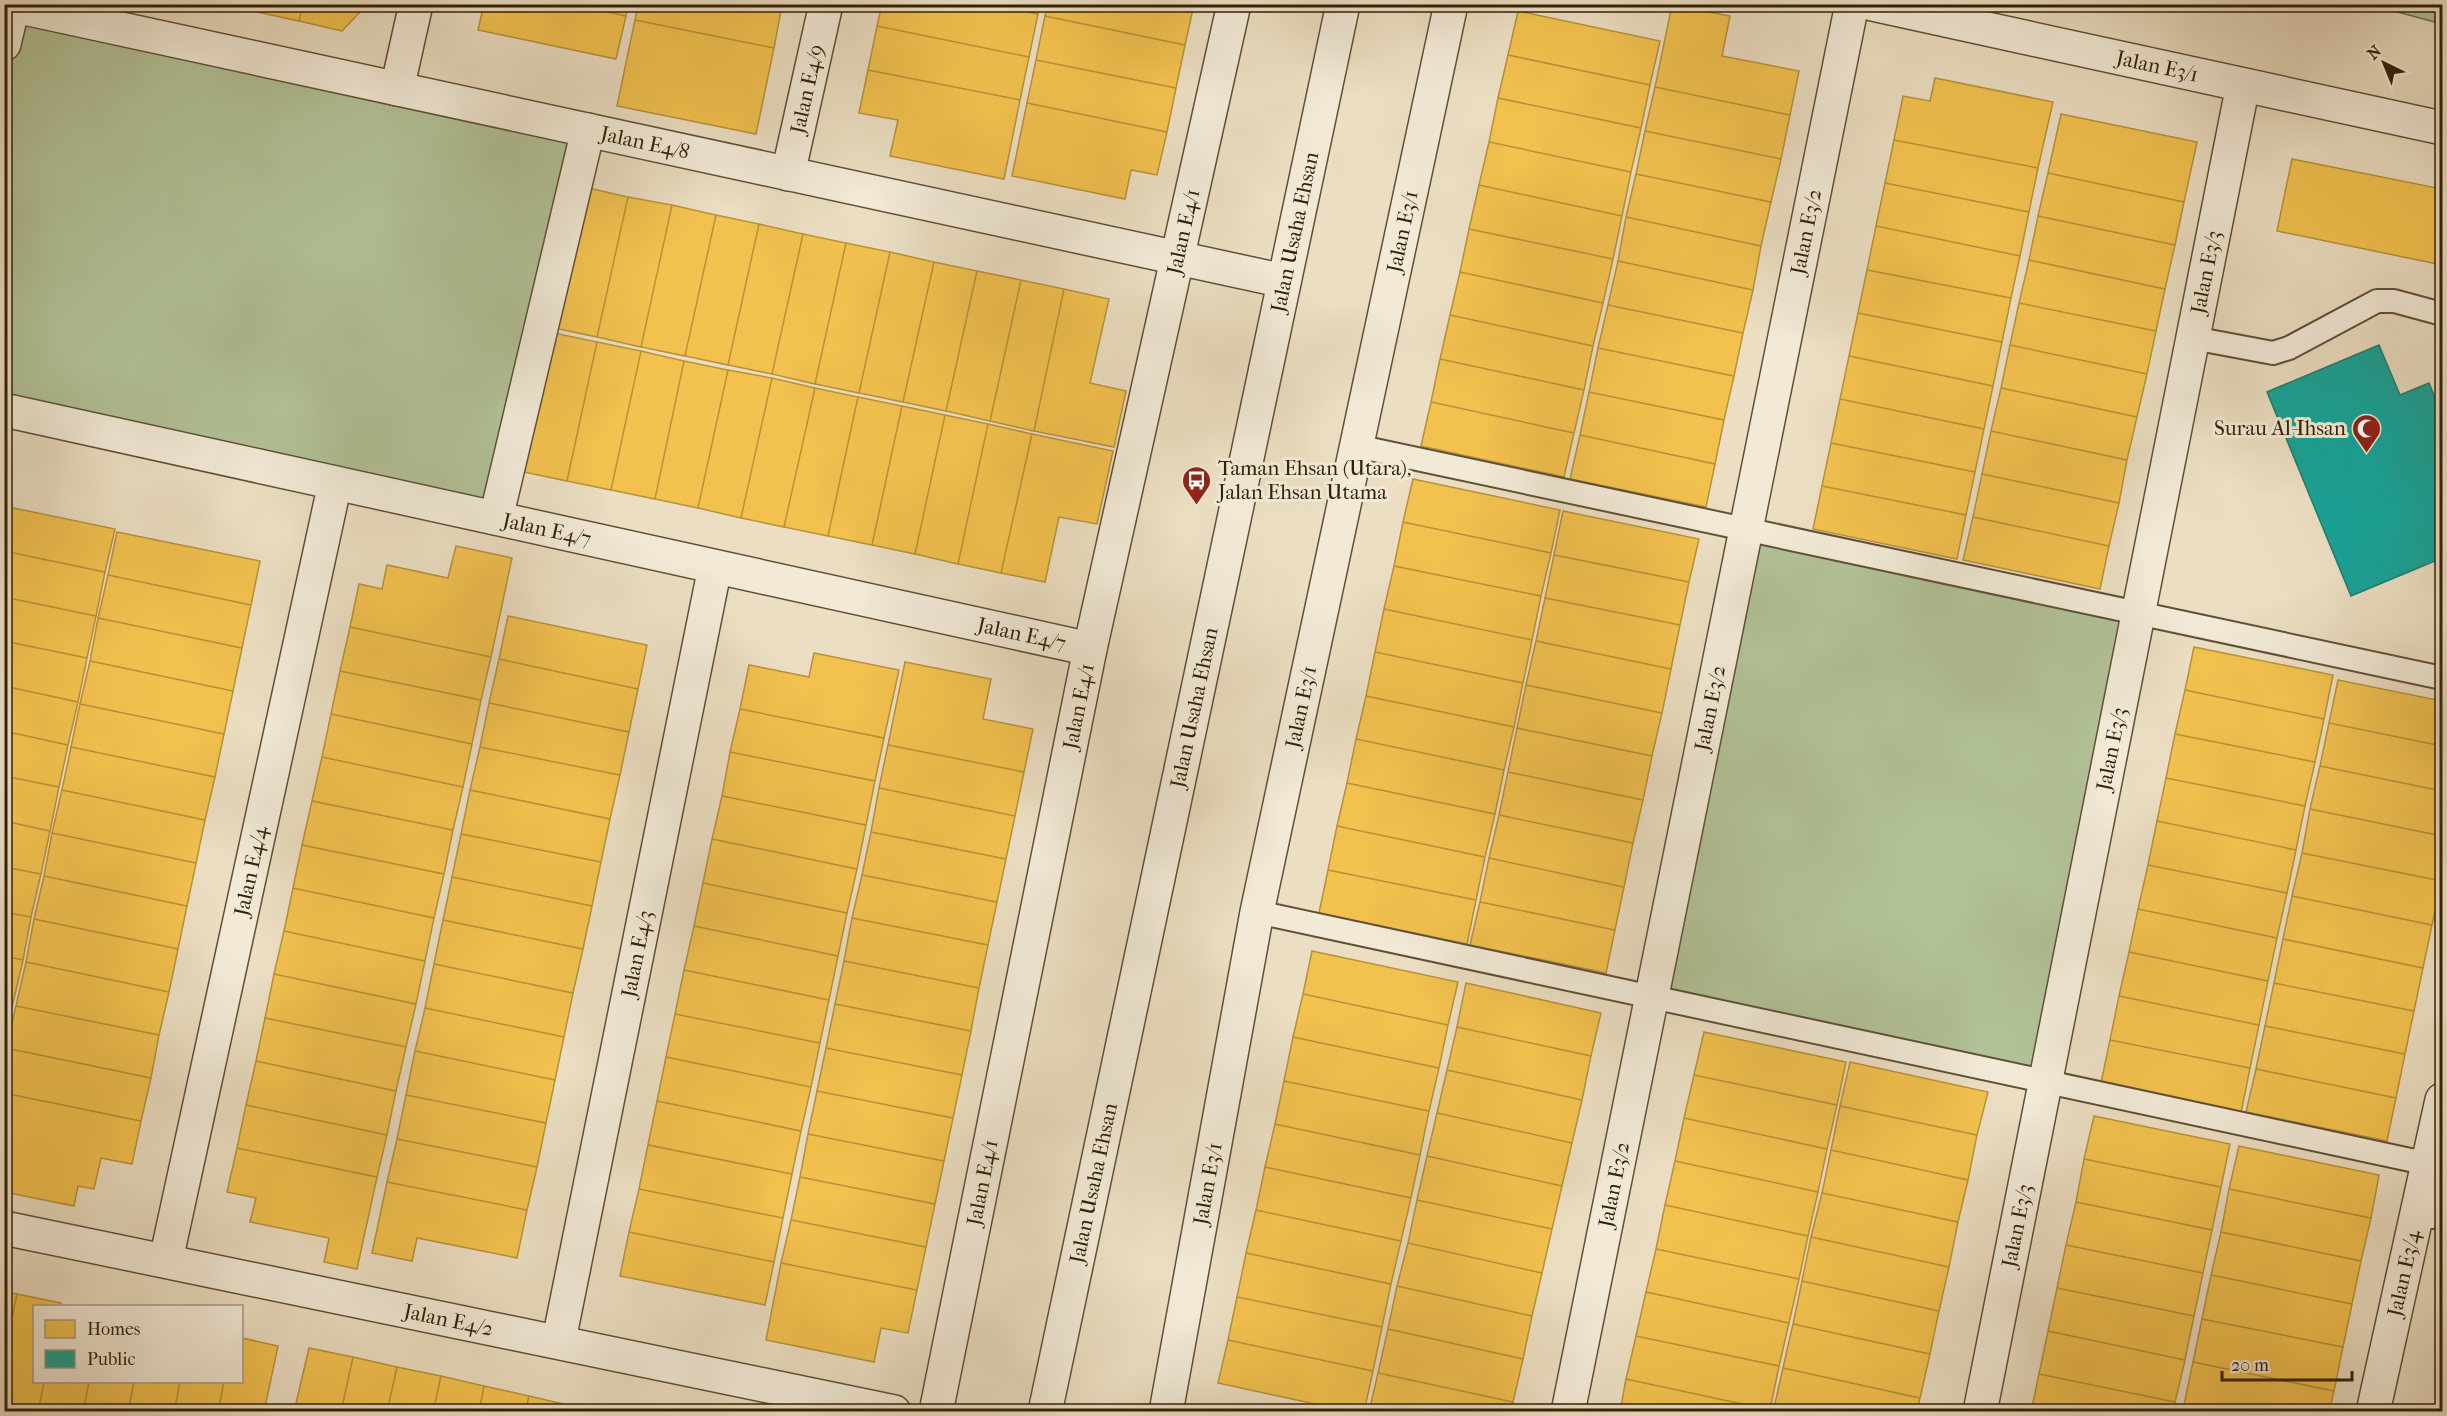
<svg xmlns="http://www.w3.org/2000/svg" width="2447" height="1416" font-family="'IM FELL French Canon',serif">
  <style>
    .green { fill: #b2c298; stroke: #727150; stroke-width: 1.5 }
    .homes { fill: #f2c14e; stroke: #b89139; stroke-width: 1.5 }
    .public { fill: #17a398; stroke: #1f7c6d; stroke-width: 1.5 }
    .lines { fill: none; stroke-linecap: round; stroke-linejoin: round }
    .service-casing { stroke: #605037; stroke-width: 26 }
    .minor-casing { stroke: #605037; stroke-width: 36 }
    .tertiary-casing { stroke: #605037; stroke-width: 36 }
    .service { stroke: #f2ead7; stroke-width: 22 }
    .minor { stroke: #f2ead7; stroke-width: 33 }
    .tertiary { stroke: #f2ead7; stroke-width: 33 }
    .labels { text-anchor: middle; stroke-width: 6; stroke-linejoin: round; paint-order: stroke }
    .street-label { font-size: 21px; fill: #322009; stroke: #f2ead7 }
    .poi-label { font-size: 21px; fill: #322009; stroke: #f2ead7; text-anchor: end }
  </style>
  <rect width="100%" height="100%" fill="#ebdec2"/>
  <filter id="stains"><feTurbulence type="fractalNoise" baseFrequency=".00333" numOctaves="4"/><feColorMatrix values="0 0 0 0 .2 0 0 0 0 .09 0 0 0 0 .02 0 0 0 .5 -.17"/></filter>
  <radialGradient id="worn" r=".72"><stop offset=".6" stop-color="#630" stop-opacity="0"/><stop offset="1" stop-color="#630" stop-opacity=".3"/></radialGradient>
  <path class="green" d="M2372,5H2442V24Z
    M13,6L588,130L496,518L5,410L4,44Z
    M1746,528L2139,612L2046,1082L1652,997Z"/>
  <path class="homes" d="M226,4H258L257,12Z
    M258,4H303L299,21L257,12Z
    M303,4H363L362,10L342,31L299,21Z
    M484,4H572L626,16L616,59L478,30Z
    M572,4H628L626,16Z
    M638,4H779L782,5L774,48L635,20Z
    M882,4H992L1038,14L1029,57L877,26Z
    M992,4H1040L1038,14Z
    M1048,4H1194L1185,45L1045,16Z
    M1672,5L1730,16L1722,56L1799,71L1790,115L1655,87Z
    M1518,11L1660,41L1650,85L1508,55Z
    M1045,16L1185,45L1176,88L1036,60Z
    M635,20L774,48L756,134L617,106Z
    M877,26L1029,57L1020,100L868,70Z
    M1508,55L1650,85L1641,128L1498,98Z
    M1036,60L1176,88L1167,132L1027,103Z
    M868,70L1020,100L1004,179L890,156L898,120L859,113Z
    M1935,78L2053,102L2038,168L1894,140L1903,96L1930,101Z
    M1655,87L1790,115L1781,159L1645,131Z
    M1498,98L1641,128L1631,172L1489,142Z
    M1027,103L1167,132L1157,175L1131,170L1125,199L1012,176Z
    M2061,114L2197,142L2184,202L2048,173Z
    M1645,131L1781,159L1771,202L1636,174Z
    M1894,140L2038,168L2029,212L1885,183Z
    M1489,142L1631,172L1622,216L1479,185Z
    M2292,159L2442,189V265L2277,231Z
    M2048,173L2184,202L2175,245L2038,216Z
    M1636,174L1771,202L1761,246L1626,217Z
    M1885,183L2029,212L2020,256L1876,226Z
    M1479,185L1622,216L1613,259L1469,229Z
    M584,187L628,197L597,337L554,328Z
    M628,197L672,205L641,347L597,337Z
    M672,205L716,215L685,356L641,347Z
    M716,215L759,224L728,365L685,356Z
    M2038,216L2175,245L2165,289L2029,260Z
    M1626,217L1761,246L1753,290L1618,261Z
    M759,224L803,234L772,374L728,365Z
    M1876,226L2020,256L2011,298L1867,270Z
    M1469,229L1613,259L1603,303L1460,272Z
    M803,234L846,243L815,384L772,374Z
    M846,243L890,252L859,393L815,384Z
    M890,252L934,262L903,402L859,393Z
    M2029,260L2165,289L2156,331L2019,303Z
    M1618,261L1753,290L1743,333L1608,305Z
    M934,262L977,271L946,411L903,402Z
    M1867,270L2011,298L2002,342L1858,313Z
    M977,271L1021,280L990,421L946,411Z
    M1460,272L1603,303L1593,346L1450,315Z
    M1021,280L1064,289L1034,431L990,421Z
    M1064,289L1109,299L1090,383L1126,391L1114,447L1034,431Z
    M2019,303L2156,331L2147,374L2010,345Z
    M1608,305L1743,333L1734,376L1598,348Z
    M1858,313L2002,342L1993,386L1849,356Z
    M1450,315L1593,346L1584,390L1440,359Z
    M554,333L597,342L567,481L524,472Z
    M597,342L641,351L611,490L567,481Z
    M2010,345L2147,374L2137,417L2001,388Z
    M1598,348L1734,376L1724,420L1589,392Z
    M641,351L684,361L655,499L611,490Z
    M1849,356L1993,386L1984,429L1840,399Z
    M1440,359L1584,390L1574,433L1431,402Z
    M684,361L728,370L698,508L655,499Z
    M728,370L772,378L741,518L698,508Z
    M772,378L815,388L784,527L741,518Z
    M815,388L858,397L828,536L784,527Z
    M2001,388L2137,417L2127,460L1991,431Z
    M1589,392L1724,420L1715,464L1580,435Z
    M858,397L902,406L872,545L828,536Z
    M1840,399L1984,429L1975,472L1831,443Z
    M1431,402L1574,433L1564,477L1421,446Z
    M902,406L945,415L915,554L872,545Z
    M945,415L988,424L958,564L915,554Z
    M988,424L1032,434L1001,573L958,564Z
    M1991,431L2127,460L2119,503L1982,474Z
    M1032,434L1113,451L1097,524L1059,517L1045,582L1001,573Z
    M1580,435L1715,464L1706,507L1570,479Z
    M1831,443L1975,472L1966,515L1822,486Z
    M1982,474L2119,503L2109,546L1973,517Z
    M1413,479L1560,510L1551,553L1403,522Z
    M1822,486L1966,515L1957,559L1813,529Z
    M4,506L115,529L105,572L4,551Z
    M1563,511L1699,539L1689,582L1554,555Z
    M1973,517L2109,546L2100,589L1963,560Z
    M1403,522L1551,553L1541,596L1394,566Z
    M117,532L260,561L251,605L108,575Z
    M456,546L512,558L491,657L350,627L359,584L382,589L387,565L448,578Z
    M4,551L105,572L96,616L4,597Z
    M1554,555L1689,582L1680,625L1545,598Z
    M1394,566L1541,596L1532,640L1384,609Z
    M108,575L251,605L242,648L98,618Z
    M4,597L96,616L87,658L4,641Z
    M1545,598L1680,625L1671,669L1536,641Z
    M1384,609L1532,640L1523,683L1375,652Z
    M508,616L647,645L638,689L499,659Z
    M98,618L242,648L233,691L90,661Z
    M350,627L491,657L481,700L340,671Z
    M4,641L87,658L78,702L4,686Z
    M1536,641L1671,669L1662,713L1526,685Z
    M2194,647L2333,675L2324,719L2185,690Z
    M1375,652L1523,683L1514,727L1366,696Z
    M814,653L899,670L884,738L740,709L749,665L809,677Z
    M499,659L638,689L629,732L489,703Z
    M90,661L233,691L224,734L80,704Z
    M905,662L991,679L983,719L1033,729L1024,772L888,745Z
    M340,671L481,700L472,744L331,714Z
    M2338,680L2442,701V746L2329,723Z
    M1526,685L1662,713L1652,756L1517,728Z
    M4,686L78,702L68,745L4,731Z
    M2185,690L2324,719L2315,762L2175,734Z
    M1366,696L1514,727L1504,770L1356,739Z
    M489,703L629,732L620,775L480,747Z
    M80,704L224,734L215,777L71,747Z
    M740,709L884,738L875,781L730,752Z
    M331,714L472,744L463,787L322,757Z
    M2329,723L2442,746V791L2320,766Z
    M1517,728L1652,756L1643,800L1508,772Z
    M4,731L68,745L59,787L4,776Z
    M2175,734L2315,762L2305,806L2166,778Z
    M1356,739L1504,770L1495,814L1347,783Z
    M888,745L1024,772L1015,816L879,788Z
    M71,747L215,777L205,820L62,790Z
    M480,747L620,775L610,819L470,790Z
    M730,752L875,781L866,825L722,796Z
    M322,757L463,787L453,830L312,801Z
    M2320,766L2442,791V836L2310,809Z
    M1508,772L1643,800L1633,843L1499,815Z
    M4,776L59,787L50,831L4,821Z
    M2166,778L2305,806L2296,850L2157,821Z
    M1347,783L1495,814L1485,857L1337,826Z
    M879,788L1015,816L1006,859L871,832Z
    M62,790L205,820L196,863L52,833Z
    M470,790L610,819L601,862L461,834Z
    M722,796L866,825L857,869L712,839Z
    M312,801L453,830L444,874L302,845Z
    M2310,809L2442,836V881L2302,853Z
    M1499,815L1633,843L1624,887L1489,858Z
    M4,821L50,831L41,874L4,867Z
    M2157,821L2296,850L2287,893L2148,865Z
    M1337,826L1485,857L1476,900L1328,870Z
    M871,832L1006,859L997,902L862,875Z
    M52,833L196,863L187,906L44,876Z
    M461,834L601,862L592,906L452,877Z
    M712,839L857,869L847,913L703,883Z
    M302,845L444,874L434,918L293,888Z
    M2302,853L2442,881L2432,925L2292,896Z
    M1489,858L1624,887L1615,930L1480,902Z
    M2148,865L2287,893L2277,938L2138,909Z
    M4,867L41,874L31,917L4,912Z
    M1328,870L1476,900L1467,944L1319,913Z
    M862,875L997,902L988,945L852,918Z
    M44,876L187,906L178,949L34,919Z
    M452,877L592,906L583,949L443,920Z
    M703,883L847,913L838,956L694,926Z
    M293,888L434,918L425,961L284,931Z
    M2292,896L2432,925L2423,968L2283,939Z
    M1480,902L1615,930L1606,973L1470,945Z
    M2138,909L2277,938L2268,981L2129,952Z
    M4,912L31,917L23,960L4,956Z
    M852,918L988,945L979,988L844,961Z
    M34,919L178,949L169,992L26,962Z
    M443,920L583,949L573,993L434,964Z
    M694,926L838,956L829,1000L684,970Z
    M284,931L425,961L416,1004L274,974Z
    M2283,939L2423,968L2414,1011L2274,983Z
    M1312,951L1458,982L1448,1025L1303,994Z
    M2129,952L2268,981L2259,1025L2119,996Z
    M4,956L23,960L13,1003L4,1001Z
    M844,961L979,988L971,1031L835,1004Z
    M26,962L169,992L159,1035L16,1006Z
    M434,964L573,993L564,1037L425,1008Z
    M684,970L829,1000L820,1043L675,1014Z
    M274,974L416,1004L406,1047L265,1018Z
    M1466,983L1601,1013L1591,1056L1457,1027Z
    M2274,983L2414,1011L2405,1054L2265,1026Z
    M1303,994L1448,1025L1439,1068L1293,1037Z
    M2119,996L2259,1025L2250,1068L2110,1040Z
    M4,1001L13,1003L4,1041Z
    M835,1004L971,1031L962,1075L826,1048Z
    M16,1006L159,1035L151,1078L6,1048Z
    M425,1008L564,1037L555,1080L415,1051Z
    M675,1014L820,1043L811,1087L666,1057Z
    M265,1018L406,1047L396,1091L256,1061Z
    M2265,1026L2405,1054L2396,1098L2256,1069Z
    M1457,1027L1591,1056L1582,1100L1447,1070Z
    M1704,1032L1846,1062L1837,1105L1694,1075Z
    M1293,1037L1439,1068L1429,1111L1284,1081Z
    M2110,1040L2250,1068L2241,1113L2101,1083Z
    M6,1048L151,1078L141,1121L4,1093Z
    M826,1048L962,1075L953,1118L817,1091Z
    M415,1051L555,1080L546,1123L406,1095Z
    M666,1057L811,1087L801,1131L657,1101Z
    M256,1061L396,1091L387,1135L246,1105Z
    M1850,1062L1988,1092L1977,1135L1840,1106Z
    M2256,1069L2396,1098L2387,1141L2246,1112Z
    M1447,1070L1582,1100L1572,1143L1437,1113Z
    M1694,1075L1837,1105L1827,1149L1684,1118Z
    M1284,1081L1429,1111L1420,1155L1275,1124Z
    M817,1091L953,1118L944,1161L808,1134Z
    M4,1093L141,1121L132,1164L101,1158L94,1189L78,1186L74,1206L4,1192Z
    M406,1095L546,1123L537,1167L397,1139Z
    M657,1101L801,1131L792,1174L648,1145Z
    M246,1105L387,1135L377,1177L237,1148Z
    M1840,1106L1977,1135L1968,1180L1831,1150Z
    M1437,1113L1572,1143L1562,1186L1427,1156Z
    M2094,1116L2230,1144L2221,1187L2084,1159Z
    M1684,1118L1827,1149L1818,1192L1675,1161Z
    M1275,1124L1420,1155L1411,1198L1265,1167Z
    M808,1134L944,1161L935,1204L800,1177Z
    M397,1139L537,1167L527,1210L387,1182Z
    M648,1145L792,1174L783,1218L639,1189Z
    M2239,1146L2379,1175L2371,1218L2229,1189Z
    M237,1148L377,1177L357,1269L324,1262L329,1238L250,1222L256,1198L227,1192Z
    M1831,1150L1968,1180L1958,1222L1822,1193Z
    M1427,1156L1562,1186L1552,1229L1417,1200Z
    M2084,1159L2221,1187L2212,1230L2076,1202Z
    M1675,1161L1818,1192L1808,1236L1665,1205Z
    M1265,1167L1411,1198L1401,1241L1256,1210Z
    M800,1177L935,1204L926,1247L791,1220Z
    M387,1182L527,1210L517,1258L417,1238L412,1261L372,1253Z
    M639,1189L783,1218L774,1262L629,1232Z
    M2229,1189L2371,1218L2361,1261L2221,1232Z
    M1822,1193L1958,1222L1949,1267L1811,1237Z
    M1417,1200L1552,1229L1542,1273L1408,1243Z
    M2076,1202L2212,1230L2203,1273L2066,1245Z
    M1665,1205L1808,1236L1799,1279L1656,1249Z
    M1256,1210L1401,1241L1391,1284L1246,1253Z
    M791,1220L926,1247L917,1290L781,1263Z
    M629,1232L774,1262L765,1305L620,1276Z
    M2221,1232L2361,1261L2352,1304L2211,1275Z
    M1811,1237L1949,1267L1939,1311L1802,1281Z
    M1408,1243L1542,1273L1532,1316L1397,1286Z
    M2066,1245L2203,1273L2194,1316L2057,1288Z
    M1656,1249L1799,1279L1789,1323L1646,1292Z
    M1246,1253L1391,1284L1382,1327L1237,1297Z
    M781,1263L917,1290L908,1333L881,1328L874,1362L766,1340Z
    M2211,1275L2352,1304L2343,1347L2202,1319Z
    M1802,1281L1939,1311L1930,1354L1793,1324Z
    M1397,1286L1532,1316L1523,1359L1388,1329Z
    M2057,1288L2194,1316L2185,1360L2048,1331Z
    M4,1291L17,1294L4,1354Z
    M1646,1292L1789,1323L1779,1366L1636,1336Z
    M17,1294L61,1303L60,1306H34V1382H44L38,1412H4V1354Z
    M1237,1297L1382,1327L1373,1371L1228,1340Z
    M2202,1319L2343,1347L2334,1391L2193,1362Z
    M1793,1324L1930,1354L1920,1398L1783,1368Z
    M1388,1329L1523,1359L1513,1402L1378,1373Z
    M2048,1331L2185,1360L2175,1402L2039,1374Z
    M1636,1336L1779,1366L1770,1410L1626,1379Z
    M242,1338L278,1346L264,1412H218L224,1382H242Z
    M1228,1340L1373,1371L1364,1412H1352L1218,1383Z
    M309,1348L353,1357L341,1412H294Z
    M353,1357L397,1367L387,1412H341Z
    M2193,1362L2334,1391L2329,1412H2215L2184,1405Z
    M397,1367L441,1376L433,1412H387Z
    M1783,1368L1920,1398L1917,1412H1773Z
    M1378,1373L1513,1402L1511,1412H1369Z
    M2039,1374L2175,1402L2173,1412H2031Z
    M441,1376L484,1386L479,1412H433Z
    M1626,1379L1770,1410L1620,1412Z
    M44,1382H89L83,1412H38Z
    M89,1382H134L128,1412H83Z
    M134,1382H180L174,1412H128Z
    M180,1382H224L218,1412H174Z
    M484,1386L529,1396L525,1412H479Z
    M529,1396L572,1406L571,1412H525Z
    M2184,1405L2215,1412H2183Z"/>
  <path class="public" d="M2379,345L2400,395L2429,383L2442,416V492L2440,493L2442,500V558L2351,596L2267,392Z"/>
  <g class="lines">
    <defs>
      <path id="service" d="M2193,338L2273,353L2289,348L2377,301H2394L2442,314
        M1356,446L2442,678
        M1257,912L2429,1164
        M2416,1217H2442"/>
      <g id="minor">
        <path id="s1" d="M6,4L1284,281"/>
        <path id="s2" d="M1872,4L2442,128"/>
        <path d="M4,44L13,6"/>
        <path d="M397,89L416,4"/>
        <path id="s3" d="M788,174L826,4"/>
        <path id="s4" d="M4,410L1090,649"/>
        <path d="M496,518L588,130"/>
        <path id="s5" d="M4,1228L894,1412"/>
        <path id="s6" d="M166,1260L335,483"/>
        <path id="s7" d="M559,1340L715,567"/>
        <path id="s8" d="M936,1412L1090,649L1234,4"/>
        <path id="s9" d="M1166,1412L1257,912L1451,4"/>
        <path id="s10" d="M1568,1412L1852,4"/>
        <path id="s11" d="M1980,1412L2243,85"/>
        <path id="s12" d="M2373,1412L2442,1100"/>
      </g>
      <g id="tertiary">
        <path id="s13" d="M1045,1412L1343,4"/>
      </g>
    </defs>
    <use href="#service" class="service-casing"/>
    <use href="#minor" class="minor-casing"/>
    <use href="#tertiary" class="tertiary-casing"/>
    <use href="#service" class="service"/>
    <use href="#minor" class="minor"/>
    <use href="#tertiary" class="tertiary"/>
  </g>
  <defs>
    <symbol id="mosque-pin" viewBox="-11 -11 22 30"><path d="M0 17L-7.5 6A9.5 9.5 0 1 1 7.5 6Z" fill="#8f2418" stroke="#f2ead7"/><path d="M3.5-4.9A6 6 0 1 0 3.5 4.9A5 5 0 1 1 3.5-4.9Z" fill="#fff"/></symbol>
    <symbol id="bus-pin" viewBox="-11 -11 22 30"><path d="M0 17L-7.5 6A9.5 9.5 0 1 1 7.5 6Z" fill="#8f2418" stroke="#f2ead7"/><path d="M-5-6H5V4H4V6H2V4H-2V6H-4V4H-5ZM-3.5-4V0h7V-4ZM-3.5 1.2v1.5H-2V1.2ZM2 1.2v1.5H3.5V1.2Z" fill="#fff"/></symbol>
  </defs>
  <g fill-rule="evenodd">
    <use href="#mosque-pin" x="2350" y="412" width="33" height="45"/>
    <use href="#bus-pin" x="1180" y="464" width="33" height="45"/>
  </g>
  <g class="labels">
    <g class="street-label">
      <text dy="7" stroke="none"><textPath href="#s2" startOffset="292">Jalan E3/1</textPath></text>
      <text dy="7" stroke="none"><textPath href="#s3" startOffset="87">Jalan E4/9</textPath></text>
      <text dy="7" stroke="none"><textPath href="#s1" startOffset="654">Jalan E4/8</textPath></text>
      <text dy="7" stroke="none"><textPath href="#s9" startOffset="1204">Jalan E3/1</textPath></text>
      <text dy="7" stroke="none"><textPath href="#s8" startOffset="1206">Jalan E4/1</textPath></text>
      <text dy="7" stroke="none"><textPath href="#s10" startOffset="1204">Jalan E3/2</textPath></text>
      <text dy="7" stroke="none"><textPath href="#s13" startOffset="1206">Jalan Usaha Ehsan</textPath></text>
      <text dy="7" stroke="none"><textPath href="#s11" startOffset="1162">Jalan E3/3</textPath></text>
      <text dy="7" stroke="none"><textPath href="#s4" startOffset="556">Jalan E4/7</textPath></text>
      <text dy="7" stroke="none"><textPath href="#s4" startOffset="1042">Jalan E4/7</textPath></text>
      <text dy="7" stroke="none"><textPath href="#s9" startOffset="718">Jalan E3/1</textPath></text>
      <text dy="7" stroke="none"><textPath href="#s8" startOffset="720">Jalan E4/1</textPath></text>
      <text dy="7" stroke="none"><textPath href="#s13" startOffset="720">Jalan Usaha Ehsan</textPath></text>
      <text dy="7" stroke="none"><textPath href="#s10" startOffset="718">Jalan E3/2</textPath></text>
      <text dy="7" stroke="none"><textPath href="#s11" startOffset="676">Jalan E3/3</textPath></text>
      <text dy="7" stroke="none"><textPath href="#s6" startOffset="398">Jalan E4/4</textPath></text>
      <text dy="7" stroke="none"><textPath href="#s7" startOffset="394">Jalan E4/3</textPath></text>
      <text dy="7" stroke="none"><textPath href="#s8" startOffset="234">Jalan E4/1</textPath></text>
      <text dy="7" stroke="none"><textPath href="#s13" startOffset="234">Jalan Usaha Ehsan</textPath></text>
      <text dy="7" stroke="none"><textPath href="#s9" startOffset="232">Jalan E3/1</textPath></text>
      <text dy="7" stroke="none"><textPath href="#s10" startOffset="232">Jalan E3/2</textPath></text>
      <text dy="7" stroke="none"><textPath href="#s11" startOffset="190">Jalan E3/3</textPath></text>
      <text dy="7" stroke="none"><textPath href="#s12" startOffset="142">Jalan E3/4</textPath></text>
      <text dy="7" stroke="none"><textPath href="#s5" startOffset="454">Jalan E4/2</textPath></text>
    </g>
    <g class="poi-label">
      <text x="2346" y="435">Surau Al-Ihsan</text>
      <text x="1218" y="475" text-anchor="start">Taman Ehsan (Utara),<tspan x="1218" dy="24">Jalan Ehsan Utama</tspan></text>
    </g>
  </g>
  <rect width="2447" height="1416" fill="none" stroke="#ebdec2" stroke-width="24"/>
  <rect x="6" y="6" width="2435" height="1404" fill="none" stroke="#322009" stroke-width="3"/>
  <rect x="12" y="12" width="2423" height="1392" fill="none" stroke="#322009" stroke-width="1.5"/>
  <rect x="33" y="1305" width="210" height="78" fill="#f2ead7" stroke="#a59985" stroke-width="1.5"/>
  <rect x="45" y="1320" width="30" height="18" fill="#f2c14e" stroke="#a59985" stroke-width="1.5"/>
  <text x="87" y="1335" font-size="18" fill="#322009">Homes</text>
  <rect x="45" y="1350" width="30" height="18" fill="#17a398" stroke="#a59985" stroke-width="1.5"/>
  <text x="87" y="1365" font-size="18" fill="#322009">Public</text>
  <g transform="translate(2384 63) rotate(317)" stroke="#f2ead7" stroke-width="4.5" paint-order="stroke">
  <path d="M0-4.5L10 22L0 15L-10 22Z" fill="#322009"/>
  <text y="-9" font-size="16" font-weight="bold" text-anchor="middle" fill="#322009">N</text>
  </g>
  <path d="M2222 1371v9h130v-9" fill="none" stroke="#322009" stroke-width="3"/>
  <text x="2231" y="1371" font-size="18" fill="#322009" stroke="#f2ead7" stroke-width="4.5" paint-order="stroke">20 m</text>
  <rect width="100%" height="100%" filter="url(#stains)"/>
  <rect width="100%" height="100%" fill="url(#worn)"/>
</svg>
